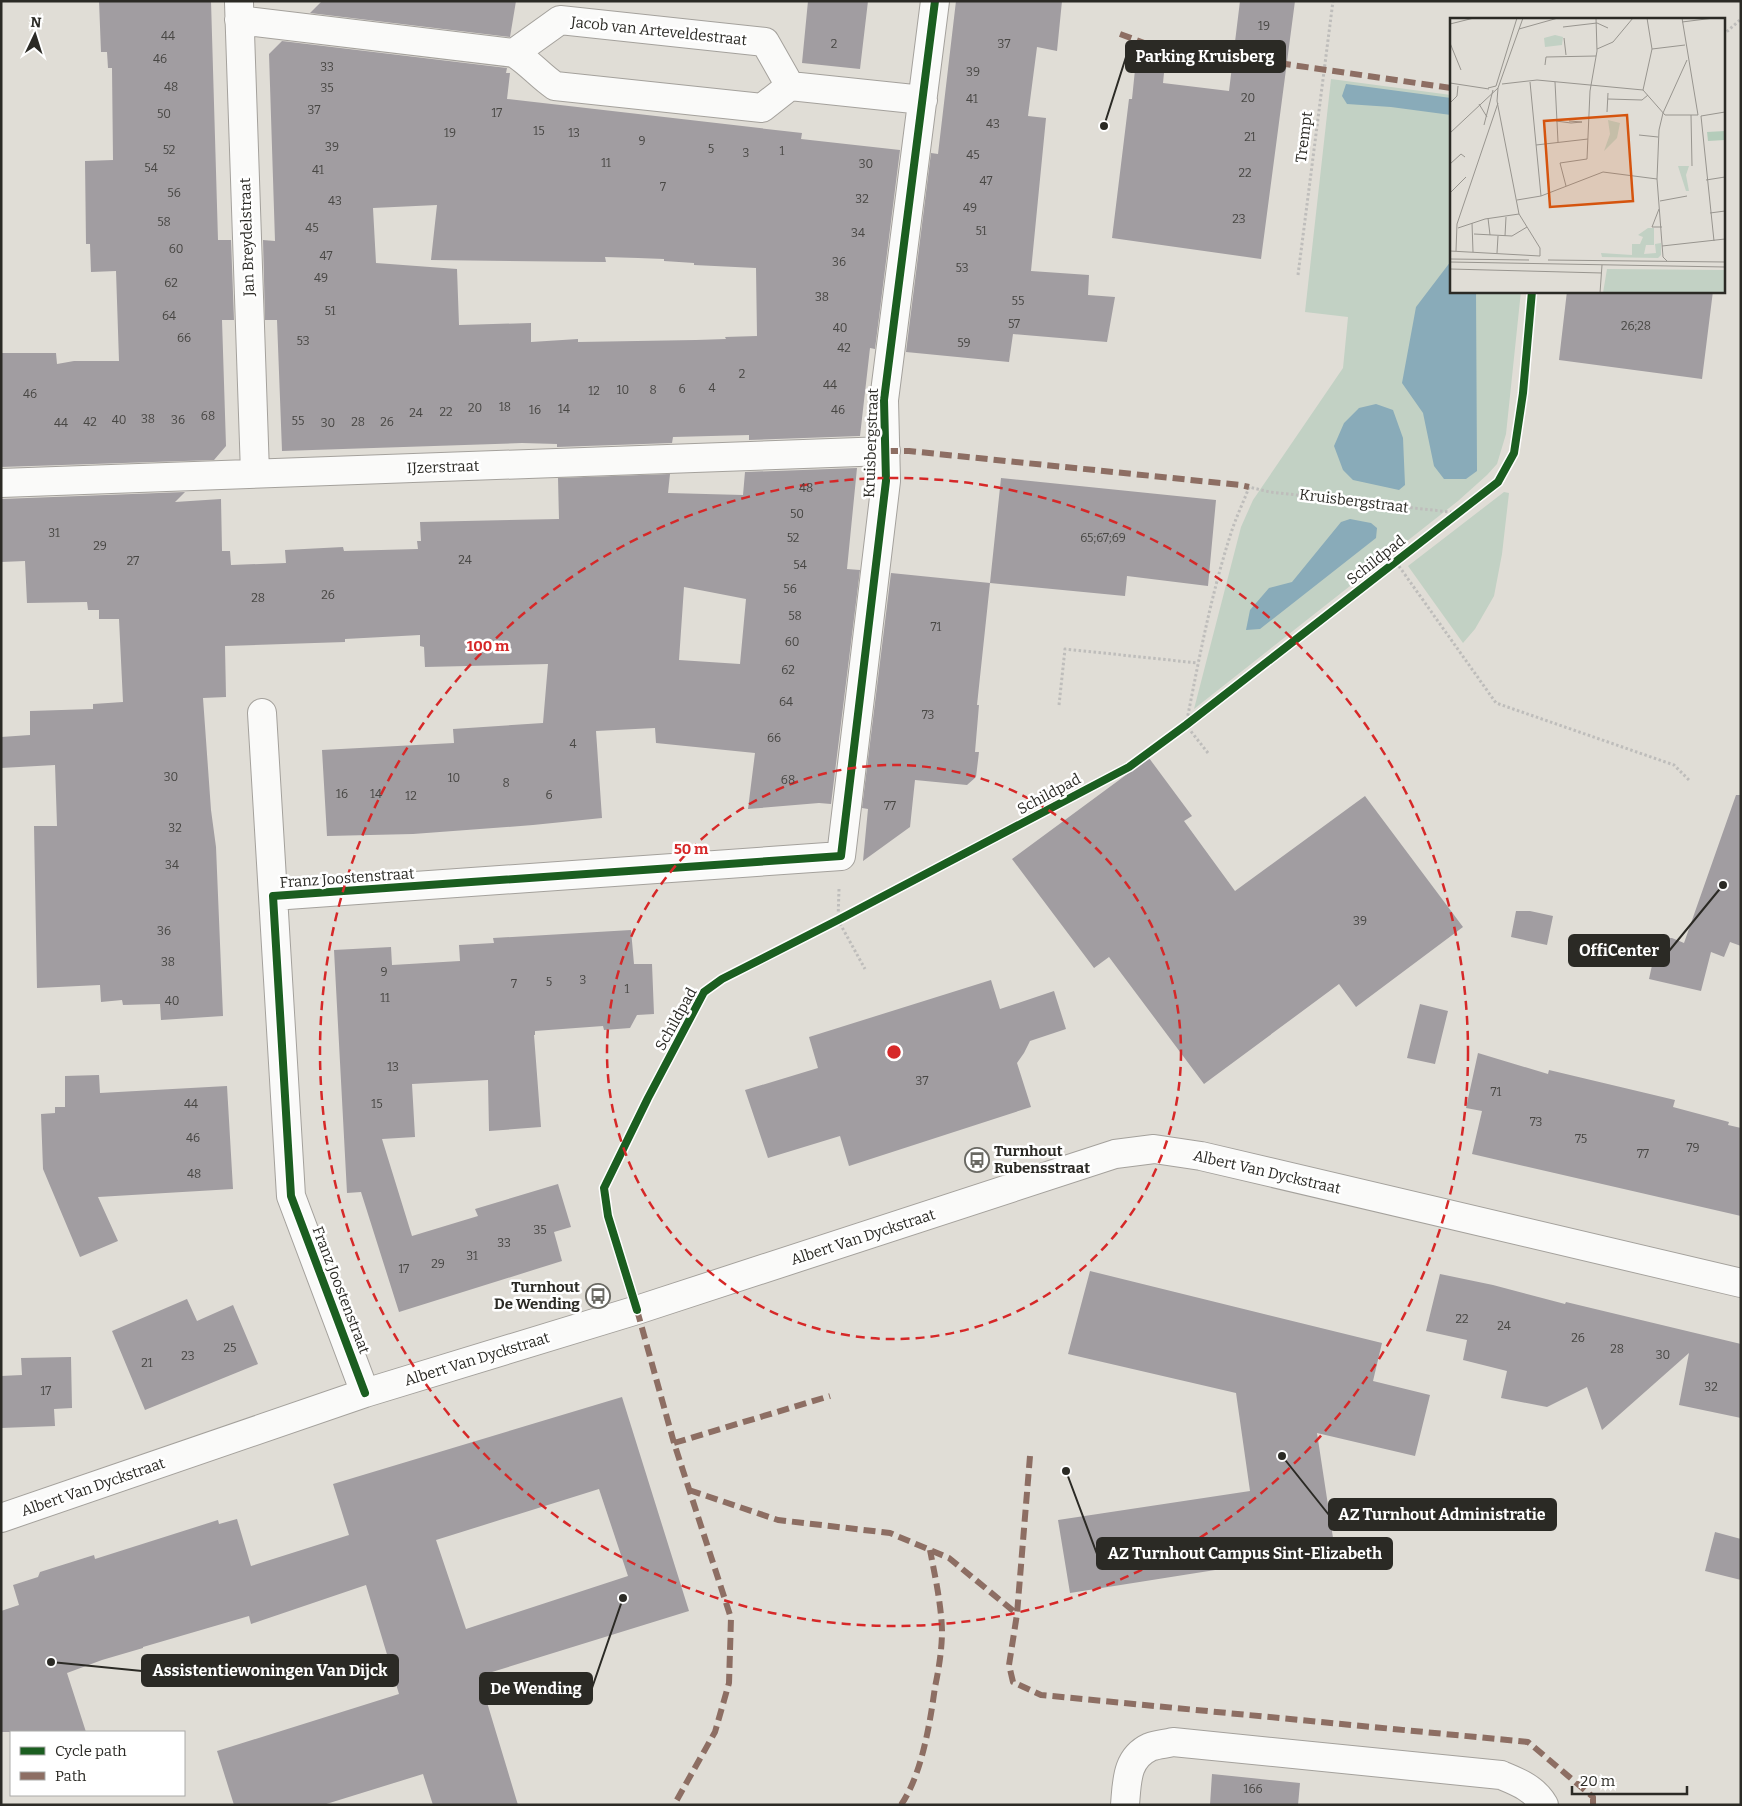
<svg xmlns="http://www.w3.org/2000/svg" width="1742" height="1806" font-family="Bitter,serif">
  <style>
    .green { fill: #c2d1c4 }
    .water { fill: #89abb9 }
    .building { fill: #a19da1; fill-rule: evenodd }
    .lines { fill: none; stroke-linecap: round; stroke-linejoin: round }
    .minor-casing { stroke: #a4a19c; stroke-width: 30 }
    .path { stroke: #bebdbb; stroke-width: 3; stroke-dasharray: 2.5 2.5; stroke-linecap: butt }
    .minor { stroke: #fafaf9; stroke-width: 28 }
    .quiet { stroke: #8d6e63; stroke-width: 6; stroke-dasharray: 12 6; stroke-linecap: butt }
    .cycleway-casing { stroke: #fff; stroke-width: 11 }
    .cycleway { stroke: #1b5e20; stroke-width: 8 }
    .ring { fill: none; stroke: #d62828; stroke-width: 2.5; stroke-dasharray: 9 6 }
    .labels { text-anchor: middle; stroke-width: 5; stroke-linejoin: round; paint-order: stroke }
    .number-label { font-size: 12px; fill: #484744 }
    .street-label { font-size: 15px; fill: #2b2a25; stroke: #fff }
    .poi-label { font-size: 15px; font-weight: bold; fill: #2b2a25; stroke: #fff; text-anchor: start }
    .inset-road { fill: none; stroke: #98958f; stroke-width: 1 }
    .view { fill: #d5540e; fill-opacity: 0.15; stroke: #d5540e; stroke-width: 2.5 }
    .inset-edge { fill: none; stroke: #2b2a25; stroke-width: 2.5 }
    .centre { fill: #d62828; stroke: #fff; stroke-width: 2.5 }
    .ring-label { font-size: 15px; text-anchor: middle; font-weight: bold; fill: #d62828; stroke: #fff; stroke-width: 5; stroke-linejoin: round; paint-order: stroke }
    .leader { fill: none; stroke: #2b2a25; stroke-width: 2 }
    .callout-dot { fill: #2b2a25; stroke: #fff; stroke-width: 2 }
    .callout { fill: #2b2a25; stroke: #2b2a25; stroke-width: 2 }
    .callout-label { font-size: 16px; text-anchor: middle; font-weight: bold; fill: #fff }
  </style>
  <rect width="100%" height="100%" fill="#e0ddd6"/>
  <path class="green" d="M1331,79L1451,95V291H1521L1506,434L1497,464L1487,475L1458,501L1194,709L1241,527L1253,500L1343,368L1348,317L1305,312Z
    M1504,492L1509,493L1502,554L1494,596L1475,629L1463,643L1408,566Z"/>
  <path class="water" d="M1346,84L1451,98V115L1391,107L1347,104L1342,96Z
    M1451,261V291H1476L1477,471L1466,479H1444L1434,466L1423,413L1402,383L1416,307Z
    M1376,404L1393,410L1403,438L1405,485L1399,490L1353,480L1343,470L1334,446L1344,423L1359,408Z
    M1350,519L1371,523L1377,528L1376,538L1260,629L1246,630L1250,610L1269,588L1292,582L1341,522Z"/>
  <path class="building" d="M99,1H211L218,240H231L234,320H222L226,446L214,460L1,467V353H56L57,364L74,361H119L116,271L91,272L90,244H86L85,161L113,160L112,68H108L107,52H101Z
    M322,1H516L510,37L310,13Z
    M808,1H868L860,69L802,63Z
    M956,1H1062L1057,51L1037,47L1028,116L1046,118L1031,271L1089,275L1088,295L1115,297L1107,342L1013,334L1009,362L906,352L931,153L938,154Z
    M1240,1H1295L1261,259L1112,238L1129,99H1132L1136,60L1165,63L1163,83L1229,91Z
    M282,41L507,68L506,73H510L507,99L802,133L801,139L900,150L875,349L870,348L860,436L749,440V435L673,437L672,443L557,447V444L522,443L282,451L277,320H265L263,240L275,241L269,54ZM437,205L431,260L606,262L605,257L638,258L664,259V261L694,263V265L756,268L757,336L725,337L726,339L696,340L578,342V339L531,342V323L459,325L457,269L376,263L373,208Z
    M1567,291H1713L1702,379L1559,360Z
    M857,468L847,569L860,570L831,804L819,803L748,809L755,753L656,743L655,728L596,731L602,818L533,825L413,834L327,836L322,750L454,743L453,729L543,723L548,664L425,667L424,647L420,646V635L345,639V642L225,646L226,697L203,698L211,810L216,847L223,1016L161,1020L160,1004L123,1005L122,1000L101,1002L100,985L37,988L34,826H57L55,765L1,768V737L30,735V711L93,709V704L123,702L119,619H99V610H88L87,602L27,603L25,561L1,562V499L185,492L175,502L221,499L222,551H230L231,565L286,563L285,550L343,547L344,551L418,549L417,541H421L420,522L559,519L558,478L670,474L668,493L743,495L745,472ZM684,587L746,599L740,664L679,660Z
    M1001,478L1216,500L1208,586L1127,576L1125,596L990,583Z
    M891,573L990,583L977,705H979L975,752H979L976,777L967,785L915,780L910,827L863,861L868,809L862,808Z
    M1149,758L1192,816L1184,821L1235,891L1365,796L1463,927L1356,1007L1339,984L1204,1084L1109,957L1094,968L1012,859Z
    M1736,795H1741V946L1730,942L1724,957L1711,952L1701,991L1649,979L1658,938H1672L1684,943Z
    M1516,911H1530L1553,916L1547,945L1511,937Z
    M631,930L634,964H652L654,1014L637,1015L630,1028L604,1030L603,1026L535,1031V1035H534L541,1127L489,1131L488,1080L412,1084L415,1137L382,1139L412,1236L478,1216L475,1209L558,1184L571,1227L554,1232L562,1261L399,1312L361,1192L347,1193L334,950L391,947L392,965L460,961L459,945L494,943L493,938Z
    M991,980L1000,1009L1054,991L1066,1029L1030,1041L1024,1053L1017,1063L1031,1107L849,1166L840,1136L768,1158L745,1090L818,1068L809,1037Z
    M1420,1004L1448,1011L1435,1064L1407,1058Z
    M1478,1053L1548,1074L1549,1070L1675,1100L1673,1107L1729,1122L1728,1125L1741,1128V1216L1472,1154L1482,1111L1466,1108Z
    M99,1075L100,1093L227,1086L233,1189L98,1197L118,1241L80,1257L43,1169L41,1114L55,1113V1107H65V1076Z
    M1090,1271L1382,1343L1373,1381L1430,1395L1415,1456L1317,1433L1335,1551L1070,1593L1058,1520L1250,1491L1236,1393L1068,1354Z
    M1440,1274L1493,1285L1565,1304L1566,1302L1741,1344V1418L1679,1405L1689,1353L1602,1430L1587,1387L1547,1407L1501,1398L1507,1371L1463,1360L1467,1340L1426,1331Z
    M187,1299L197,1321L233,1305L258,1364L145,1410L112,1331Z
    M71,1357L72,1408L54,1409L55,1426L1,1428V1376L22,1375L21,1358Z
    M622,1397L689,1611L479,1676L518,1805H433L423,1774L323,1805H234L217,1751L399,1694L366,1585L251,1624L249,1616L143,1647V1648L102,1660L67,1673L86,1732H1V1611L19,1605L13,1585L38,1577L40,1572L94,1555L95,1559L218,1520L219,1524L237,1519L251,1566L349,1535L333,1484ZM599,1489L628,1576L466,1629L436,1540Z
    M1715,1532L1741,1539V1580L1705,1571Z
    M1212,1774L1300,1783L1298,1805H1210Z"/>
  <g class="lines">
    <defs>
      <path id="minor" d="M239,3L255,473
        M239,20L514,53C529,62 540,76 555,86L762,108L790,86L765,42L560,20L514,53
        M790,86L923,100
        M1,483L886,451
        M262,713L273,896
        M365,1393L291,1196L273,896L841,856L886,481L884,400L935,1
        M1,1518L365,1393L637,1310L1115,1154L1154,1149L1201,1156L1741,1283
        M1125,1805C1127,1782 1126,1758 1150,1747C1157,1744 1166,1744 1173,1742L1501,1775C1518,1782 1534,1788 1544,1805"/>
    </defs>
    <use href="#minor" class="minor-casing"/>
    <path class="path" d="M1723,35L1741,19
      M1298,275L1333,1
      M1396,562L1496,703L1674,765L1690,781
      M1059,705L1065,649L1198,663
      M1208,753L1186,725C1199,659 1211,594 1232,530C1237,515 1244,501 1249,487L1270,492L1459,513
      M839,889L838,920L865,969
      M627,1278L608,1216L604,1188L648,1098L704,992L722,979L838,920L1129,767L1186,725L1498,482L1514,453L1523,393L1532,291"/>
    <use href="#minor" class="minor"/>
    <path class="quiet" d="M1120,34L1147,44L1451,88
      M886,451H909L1240,485L1249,487
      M637,1310L674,1443L731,1618L729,1683L715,1732L674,1805
      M674,1443L830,1396
      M1030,1456L1017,1614L1009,1665L1013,1682L1041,1695L1528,1742L1593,1797V1805
      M689,1490L778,1520L890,1533L949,1558L1017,1614
      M901,1805C922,1774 930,1723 935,1687C939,1668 942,1649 942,1630C941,1603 935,1576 930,1550"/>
    <defs>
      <path id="cycleway" d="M637,1310L608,1216L604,1188L648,1098L704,992L722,979L838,920L1129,767L1186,725L1498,482L1514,453L1523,393L1532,291
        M365,1393L291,1196L273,896L841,856L886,481L884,400L935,1"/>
    </defs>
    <use href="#cycleway" class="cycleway-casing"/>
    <use href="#cycleway" class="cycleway"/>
  </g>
  <g class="ring">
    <circle cx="894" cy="1052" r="287"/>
    <circle cx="894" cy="1052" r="574"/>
  </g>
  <defs>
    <symbol id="bus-ring" viewBox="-11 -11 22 22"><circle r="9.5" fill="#fff" stroke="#6a6963" stroke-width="1.5"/><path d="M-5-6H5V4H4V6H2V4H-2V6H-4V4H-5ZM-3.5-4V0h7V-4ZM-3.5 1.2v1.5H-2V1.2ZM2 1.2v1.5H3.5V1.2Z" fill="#6a6963"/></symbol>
  </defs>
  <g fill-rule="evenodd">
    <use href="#bus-ring" x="963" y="1146" width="28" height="28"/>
    <use href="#bus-ring" x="584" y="1282" width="28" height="28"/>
  </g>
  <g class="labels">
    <g class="number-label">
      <text x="1264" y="30">19</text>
      <text x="168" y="40">44</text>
      <text x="834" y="48">2</text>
      <text x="1004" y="48">37</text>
      <text x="160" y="63">46</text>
      <text x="327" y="71">33</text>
      <text x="973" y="76">39</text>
      <text x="171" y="91">48</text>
      <text x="327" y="92">35</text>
      <text x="1248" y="102">20</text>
      <text x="972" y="103">41</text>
      <text x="314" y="114">37</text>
      <text x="497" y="117">17</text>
      <text x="164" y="118">50</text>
      <text x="993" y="128">43</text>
      <text x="539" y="135">15</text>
      <text x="450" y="137">19</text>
      <text x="574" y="137">13</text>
      <text x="1250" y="141">21</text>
      <text x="642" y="145">9</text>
      <text x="332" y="151">39</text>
      <text x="711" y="153">5</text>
      <text x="169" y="154">52</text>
      <text x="782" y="155">1</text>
      <text x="746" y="157">3</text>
      <text x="973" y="159">45</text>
      <text x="606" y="167">11</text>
      <text x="866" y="168">30</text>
      <text x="151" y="172">54</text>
      <text x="318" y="174">41</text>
      <text x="1245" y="177">22</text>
      <text x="986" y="185">47</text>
      <text x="663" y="191">7</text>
      <text x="174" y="197">56</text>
      <text x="862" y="203">32</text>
      <text x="335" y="205">43</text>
      <text x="970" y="212">49</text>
      <text x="1239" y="223">23</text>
      <text x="164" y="226">58</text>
      <text x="312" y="232">45</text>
      <text x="981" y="235">51</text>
      <text x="858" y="237">34</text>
      <text x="176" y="253">60</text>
      <text x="326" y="260">47</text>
      <text x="839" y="266">36</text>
      <text x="962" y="272">53</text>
      <text x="321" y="282">49</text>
      <text x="171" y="287">62</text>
      <text x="822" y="301">38</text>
      <text x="1018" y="305">55</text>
      <text x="330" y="315">51</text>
      <text x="169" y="320">64</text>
      <text x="1014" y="328">57</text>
      <text x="1636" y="330">26;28</text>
      <text x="840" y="332">40</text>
      <text x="184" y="342">66</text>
      <text x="303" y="345">53</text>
      <text x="964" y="347">59</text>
      <text x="844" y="352">42</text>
      <text x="742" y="378">2</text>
      <text x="830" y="389">44</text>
      <text x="712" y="392">4</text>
      <text x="682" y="393">6</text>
      <text x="623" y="394">10</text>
      <text x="653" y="394">8</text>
      <text x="594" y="395">12</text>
      <text x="30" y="398">46</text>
      <text x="505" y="411">18</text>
      <text x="475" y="412">20</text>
      <text x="564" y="413">14</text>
      <text x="535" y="414">16</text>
      <text x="838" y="414">46</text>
      <text x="446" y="416">22</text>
      <text x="416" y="417">24</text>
      <text x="208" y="420">68</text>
      <text x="148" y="423">38</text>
      <text x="119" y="424">40</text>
      <text x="178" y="424">36</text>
      <text x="298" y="425">55</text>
      <text x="90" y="426">42</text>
      <text x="358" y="426">28</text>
      <text x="387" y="426">26</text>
      <text x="61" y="427">44</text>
      <text x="328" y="427">30</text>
      <text x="806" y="492">48</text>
      <text x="797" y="518">50</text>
      <text x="54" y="537">31</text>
      <text x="793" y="542">52</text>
      <text x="1103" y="542">65;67;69</text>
      <text x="100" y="550">29</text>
      <text x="465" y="564">24</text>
      <text x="133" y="565">27</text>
      <text x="800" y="569">54</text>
      <text x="790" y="593">56</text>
      <text x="328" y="599">26</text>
      <text x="258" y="602">28</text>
      <text x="795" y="620">58</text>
      <text x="936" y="631">71</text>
      <text x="792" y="646">60</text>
      <text x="788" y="674">62</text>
      <text x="786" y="706">64</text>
      <text x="928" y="719">73</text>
      <text x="774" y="742">66</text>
      <text x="573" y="748">4</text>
      <text x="171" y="781">30</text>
      <text x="454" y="782">10</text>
      <text x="788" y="784">68</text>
      <text x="506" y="787">8</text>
      <text x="342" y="798">16</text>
      <text x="376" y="798">14</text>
      <text x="549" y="799">6</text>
      <text x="411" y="800">12</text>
      <text x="890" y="810">77</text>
      <text x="175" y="832">32</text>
      <text x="172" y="869">34</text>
      <text x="1360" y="925">39</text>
      <text x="164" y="935">36</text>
      <text x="168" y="966">38</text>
      <text x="384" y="976">9</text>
      <text x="583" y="984">3</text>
      <text x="549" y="986">5</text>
      <text x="514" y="988">7</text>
      <text x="627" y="993">1</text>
      <text x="385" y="1002">11</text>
      <text x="172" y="1005">40</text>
      <text x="393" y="1071">13</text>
      <text x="922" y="1085">37</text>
      <text x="1496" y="1096">71</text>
      <text x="191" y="1108">44</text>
      <text x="377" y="1108">15</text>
      <text x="1536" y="1126">73</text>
      <text x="193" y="1142">46</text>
      <text x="1581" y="1143">75</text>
      <text x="1693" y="1152">79</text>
      <text x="1643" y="1158">77</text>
      <text x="194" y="1178">48</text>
      <text x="540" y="1234">35</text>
      <text x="504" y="1247">33</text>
      <text x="472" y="1260">31</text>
      <text x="438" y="1268">29</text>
      <text x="404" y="1273">17</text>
      <text x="1462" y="1323">22</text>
      <text x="1504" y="1330">24</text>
      <text x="1578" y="1342">26</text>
      <text x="230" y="1352">25</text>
      <text x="1617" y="1353">28</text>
      <text x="1663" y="1359">30</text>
      <text x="188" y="1360">23</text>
      <text x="147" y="1367">21</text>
      <text x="1711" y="1391">32</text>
      <text x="46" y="1395">17</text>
      <text x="1253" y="1793">166</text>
    </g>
    <g class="street-label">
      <text transform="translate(659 31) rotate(6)" y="5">Jacob van Arteveldestraat</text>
      <text transform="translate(1304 137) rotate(-83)" y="5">Trempt</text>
      <text transform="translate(247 237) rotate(-92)" y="5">Jan Breydelstraat</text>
      <text transform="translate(871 443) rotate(-88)" y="5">Kruisbergstraat</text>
      <text transform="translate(443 467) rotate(-2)" y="5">IJzerstraat</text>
      <text transform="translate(1354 501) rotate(7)" y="5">Kruisbergstraat</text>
      <text transform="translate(1376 560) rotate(-38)" y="5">Schildpad</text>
      <text transform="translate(1049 794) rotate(-28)" y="5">Schildpad</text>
      <text transform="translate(347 878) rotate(-4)" y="5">Franz Joostenstraat</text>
      <text transform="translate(676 1019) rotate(-61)" y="5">Schildpad</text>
      <text transform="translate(1267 1172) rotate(13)" y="5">Albert Van Dyckstraat</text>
      <text transform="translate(863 1237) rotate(-18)" y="5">Albert Van Dyckstraat</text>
      <text transform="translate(341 1290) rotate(69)" y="5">Franz Joostenstraat</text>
      <text transform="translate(477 1359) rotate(-17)" y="5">Albert Van Dyckstraat</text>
      <text transform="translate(93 1487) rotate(-19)" y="5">Albert Van Dyckstraat</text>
    </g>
    <g class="poi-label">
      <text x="994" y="1156">Turnhout<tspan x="994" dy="17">Rubensstraat</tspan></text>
      <text x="580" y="1292" text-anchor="end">Turnhout<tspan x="580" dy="17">De Wending</tspan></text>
    </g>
  </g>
  <g transform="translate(1450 18)">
    <rect width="275" height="275" fill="#e0ddd6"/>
    <path d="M105,17L113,19L112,27L95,29L94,20ZM158,102L170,105L167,120L154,133L160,116ZM228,148H239L236,157L239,173H236ZM198,210H204V227H196L194,236L206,235L205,226L211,225V237L208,240L152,239L151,235L182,237V226H190L193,219L188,217ZM157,251L275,252V275H153Z" fill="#c2d1c4"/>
    <path d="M275,113V122L258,123L257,114Z" fill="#b4ccba"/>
    <path class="inset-road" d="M232,4L264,0M0,6L24,0M113,9L147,5L158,10M69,11L108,0M114,20L116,37M0,25L11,52M147,31L163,24L183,0M202,31L235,27M95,47L96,39L146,38M80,64L91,178M105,64L108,124M0,65L39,71M52,66L87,62L193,72L215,97H248L232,0M38,70L46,68L67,0M193,72L202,31L197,0M158,81L192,82L198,77M0,85L7,78L8,68M29,86L37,99M157,94L158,75M241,97L242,148M106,103L121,105L132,104L119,103M34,107L43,72M0,115L48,70M189,117L208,119M86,127L138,121M0,146L11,136L15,139M256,162L275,159M116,168L110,145L137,141L140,73L147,33L146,0M0,175L16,159M67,182L91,178L153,154L207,161M210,183L237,178M209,191L202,209H212M260,195L275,193M38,200L40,217M22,205L23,234M8,210L35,201L69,196M24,216L62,218L77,209M55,218L56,199M264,223L251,98L275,94M212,228L275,221M0,233L90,238V230L69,196L47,83L48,70L73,0M6,233L7,206L48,85M47,235L48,218M0,241L79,242M98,242L275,244M217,243L213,239L207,161L209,112L213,95L237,42M0,244L275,249M0,251L152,255M150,275L152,247"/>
    <path class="view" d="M177,97L183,183L100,189L94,103Z"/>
    <rect width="275" height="275" class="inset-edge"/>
  </g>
  <circle cx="894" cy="1052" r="8" class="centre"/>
  <g class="ring-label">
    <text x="488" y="651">100 m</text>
    <text x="691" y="854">50 m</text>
  </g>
  <path class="leader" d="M1104 126L1126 57M1723 885L1669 951M1282 1456L1329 1515M1066 1471L1097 1554M51 1662L142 1671M623 1598L592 1688"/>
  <g class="callout-dot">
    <circle cx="1104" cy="126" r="5"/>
    <circle cx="1723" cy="885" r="5"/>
    <circle cx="1282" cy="1456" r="5"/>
    <circle cx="1066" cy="1471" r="5"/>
    <circle cx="51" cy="1662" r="5"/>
    <circle cx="623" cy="1598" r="5"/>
  </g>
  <g class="callout">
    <rect x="1126" y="41" width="159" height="31" rx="5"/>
    <rect x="1569" y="935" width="100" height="31" rx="5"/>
    <rect x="1329" y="1499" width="227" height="31" rx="5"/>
    <rect x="1097" y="1538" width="295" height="31" rx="5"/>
    <rect x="142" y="1655" width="256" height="31" rx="5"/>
    <rect x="480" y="1673" width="112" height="31" rx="5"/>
  </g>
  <g class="callout-label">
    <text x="1205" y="62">Parking Kruisberg</text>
    <text x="1619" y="956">OffiCenter</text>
    <text x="1442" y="1520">AZ Turnhout Administratie</text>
    <text x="1245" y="1559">AZ Turnhout Campus Sint-Elizabeth</text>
    <text x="270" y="1676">Assistentiewoningen Van Dijck</text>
    <text x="536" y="1694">De Wending</text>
  </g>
  <rect width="1742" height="1806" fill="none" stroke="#2b2a25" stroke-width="5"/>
  <rect x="10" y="1731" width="175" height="65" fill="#ffffff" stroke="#aaaaa8"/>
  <rect x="20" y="1747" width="25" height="8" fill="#1b5e20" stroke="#aaaaa8"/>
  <text x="55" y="1756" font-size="15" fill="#2b2a25">Cycle path</text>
  <rect x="20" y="1772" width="25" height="8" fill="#8d6e63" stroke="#aaaaa8"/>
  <text x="55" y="1781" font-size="15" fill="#2b2a25">Path</text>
  <g transform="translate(35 35) rotate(4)" stroke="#ffffff" stroke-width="4" paint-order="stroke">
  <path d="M0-4L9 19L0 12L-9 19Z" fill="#2b2a25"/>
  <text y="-8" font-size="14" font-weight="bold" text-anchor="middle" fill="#2b2a25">N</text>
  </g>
  <path d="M1572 1786v8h115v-8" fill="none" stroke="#2b2a25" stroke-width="2.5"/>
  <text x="1580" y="1786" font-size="15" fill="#2b2a25" stroke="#ffffff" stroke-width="4" paint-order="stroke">20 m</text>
</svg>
